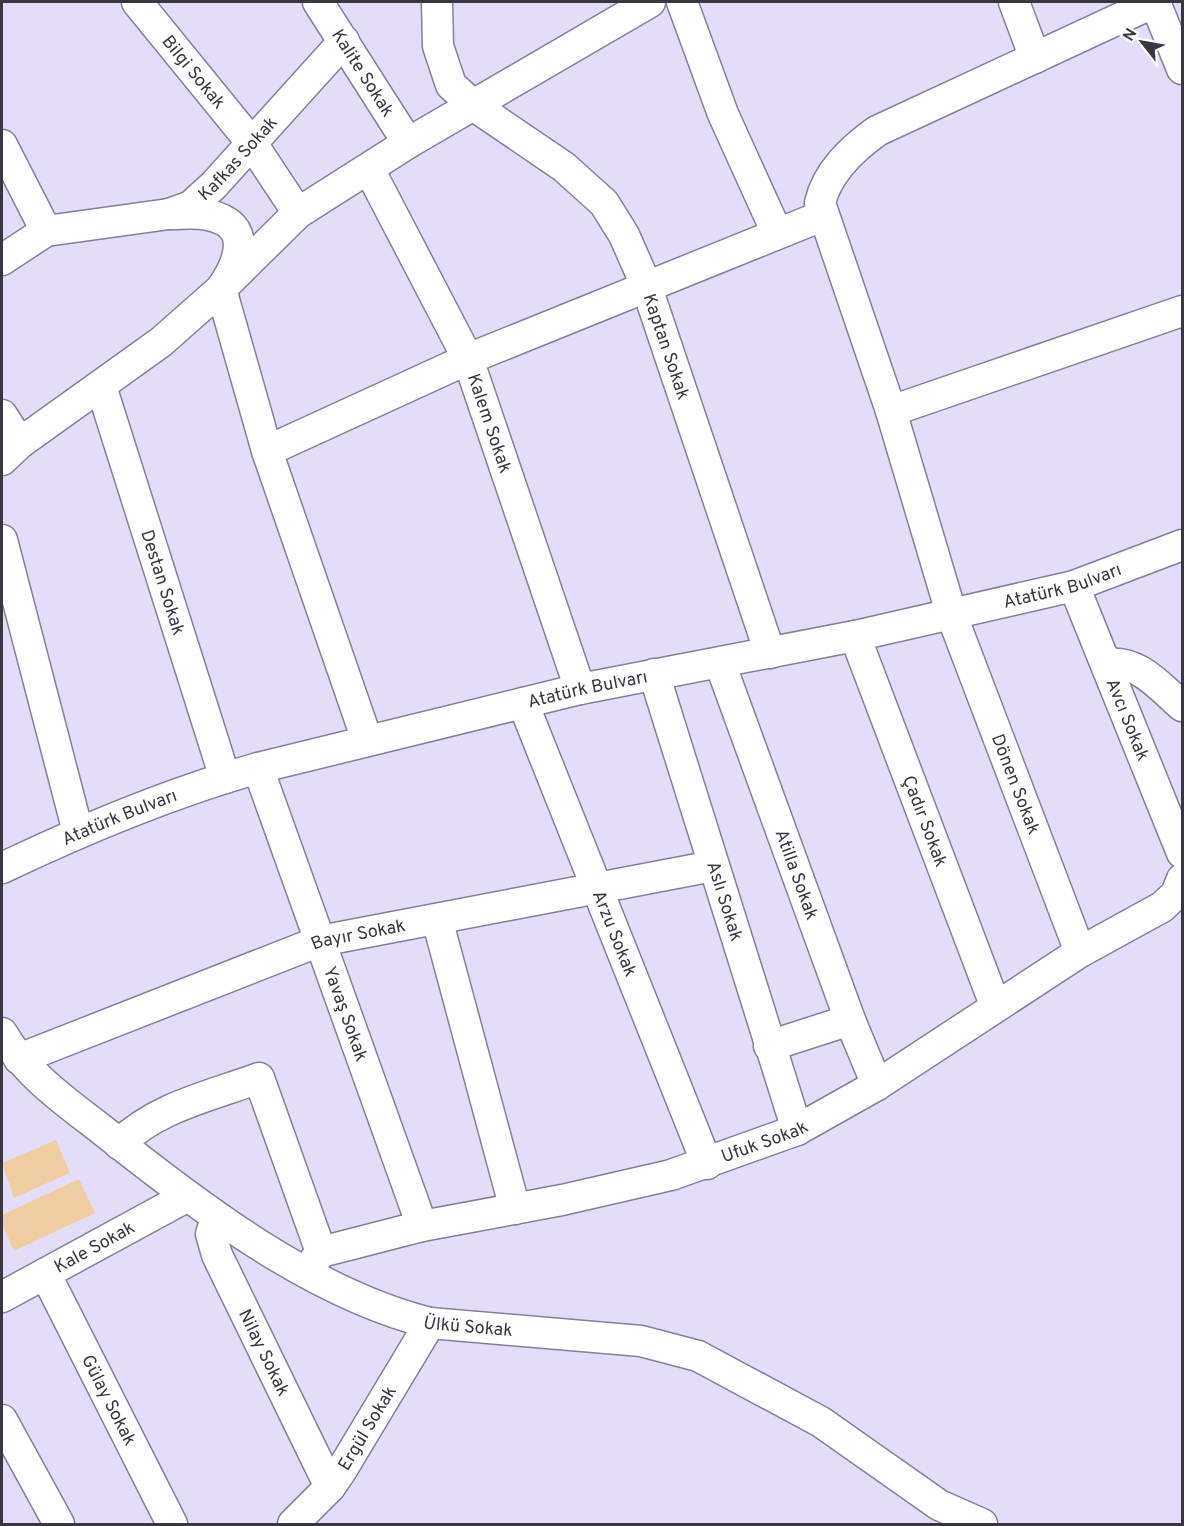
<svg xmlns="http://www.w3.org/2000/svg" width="1184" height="1526" font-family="Overpass,sans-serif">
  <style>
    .green { fill: #eecea0 }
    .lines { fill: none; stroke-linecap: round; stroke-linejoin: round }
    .minor-casing { stroke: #857f99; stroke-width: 33 }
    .minor { stroke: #fff; stroke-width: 30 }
    .labels { text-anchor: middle; stroke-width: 4.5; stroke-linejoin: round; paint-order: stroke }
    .street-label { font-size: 18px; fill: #393641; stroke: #fff }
  </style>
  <rect width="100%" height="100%" fill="#e4ddf9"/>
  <path class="green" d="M56,1140L70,1173L14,1198L2,1163Z
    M79,1179L95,1213L14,1251L2,1224V1215Z"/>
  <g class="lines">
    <defs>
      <g id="minor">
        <path id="s1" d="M137,2L251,142L298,213"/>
        <path id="s2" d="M318,2L408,143"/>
        <path id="s3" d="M437,2L438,46L451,85L473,105L564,167L604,203L624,235L646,285L770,653"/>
        <path d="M682,2L723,114L777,233"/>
        <path d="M1014,2L1035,58"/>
        <path d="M1155,2L1182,69"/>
        <path d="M2,145L46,231"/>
        <path id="s4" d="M369,169L468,359L580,689"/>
        <path d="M169,214C182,214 196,212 208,215C254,224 240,262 221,289L267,451L367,740"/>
        <path id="s5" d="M2,260L46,231L169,214L191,206L214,185L344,41"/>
        <path id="s6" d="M101,386L225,778"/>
        <path d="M891,411L1182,311"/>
        <path d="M2,415L20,443"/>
        <path d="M267,451L468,359L822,216"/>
        <path d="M2,460L20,443L161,342L221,289L298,213L408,143L650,2"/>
        <path d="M2,540L78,832"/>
        <path id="s7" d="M1074,586L1182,853"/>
        <path id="s8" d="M855,636L995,1005"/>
        <path id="s9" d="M720,663L850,1020L877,1085"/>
        <path d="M1106,664C1138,659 1160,687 1182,706"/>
        <path id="s10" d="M654,674L797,1130"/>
        <path id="s11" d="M523,703L707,1164"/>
        <path id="s12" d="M258,768L422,1226"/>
        <path id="s13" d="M2,868C84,829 170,793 258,768L580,689L855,636L1074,586L1182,545"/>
        <path d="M437,919L515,1209"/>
        <path d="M1080,952L952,616L891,411L820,203C827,172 852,149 877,131L1155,2"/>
        <path id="s14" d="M2,1033C27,1076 68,1103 106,1133C199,1207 313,1294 430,1323L641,1341L698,1356L821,1422L939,1505L982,1524"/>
        <path d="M769,1046L850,1020"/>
        <path id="s15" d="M19,1059L320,941L713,866"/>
        <path d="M119,1144C157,1107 210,1096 259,1078L321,1252"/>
        <path id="s16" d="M216,1218L211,1234L217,1255L330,1487"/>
        <path id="s17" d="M306,1271L321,1252L422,1226L562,1200L671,1175L797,1130L877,1085L1080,952L1162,907L1176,894L1182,879"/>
        <path id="s18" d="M46,1275L172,1524"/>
        <path id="s19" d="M2,1297L186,1197"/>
        <path d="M2,1420L59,1524"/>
        <path id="s20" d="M293,1524L330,1487L341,1471L430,1323"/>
      </g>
    </defs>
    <use href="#minor" class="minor-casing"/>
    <use href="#minor" class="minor"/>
  </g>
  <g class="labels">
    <g class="street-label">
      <text dy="6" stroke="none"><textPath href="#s1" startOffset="90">Bilgi Sokak</textPath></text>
      <text dy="6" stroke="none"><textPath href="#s2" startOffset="84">Kalite Sokak</textPath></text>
      <text dy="6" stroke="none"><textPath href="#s5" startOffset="267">Kafkas Sokak</textPath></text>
      <text dy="6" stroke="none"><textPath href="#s3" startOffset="436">Kaptan Sokak</textPath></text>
      <text dy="6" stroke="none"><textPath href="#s4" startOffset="282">Kalem Sokak</textPath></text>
      <text dy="6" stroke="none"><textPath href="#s6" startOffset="206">Destan Sokak</textPath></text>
      <text dy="6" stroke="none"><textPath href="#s13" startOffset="1100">Atatürk Bulvarı</textPath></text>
      <text dy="6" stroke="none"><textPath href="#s13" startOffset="614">Atatürk Bulvarı</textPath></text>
      <text dy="6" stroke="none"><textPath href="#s7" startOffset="144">Avcı Sokak</textPath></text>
      <text transform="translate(1016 784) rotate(69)" y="6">Dönen Sokak</text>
      <text dy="6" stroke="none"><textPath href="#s13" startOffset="128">Atatürk Bulvarı</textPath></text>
      <text dy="6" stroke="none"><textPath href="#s8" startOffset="198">Çadır Sokak</textPath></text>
      <text dy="6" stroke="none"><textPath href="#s9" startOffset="225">Atilla Sokak</textPath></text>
      <text dy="6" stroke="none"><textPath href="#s10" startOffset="238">Aslı Sokak</textPath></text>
      <text dy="6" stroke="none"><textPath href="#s11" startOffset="248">Arzu Sokak</textPath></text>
      <text dy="6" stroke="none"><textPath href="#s15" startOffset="362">Bayır Sokak</textPath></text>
      <text dy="6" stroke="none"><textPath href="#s12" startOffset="261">Yavaş Sokak</textPath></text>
      <text dy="6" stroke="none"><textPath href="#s17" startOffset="482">Ufuk Sokak</textPath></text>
      <text dy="6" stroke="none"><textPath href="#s19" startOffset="105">Kale Sokak</textPath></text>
      <text dy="6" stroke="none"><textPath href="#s14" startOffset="562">Ülkü Sokak</textPath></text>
      <text dy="6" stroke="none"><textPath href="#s16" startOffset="147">Nilay Sokak</textPath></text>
      <text dy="6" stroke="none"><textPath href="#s18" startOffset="140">Gülay Sokak</textPath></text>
      <text dy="6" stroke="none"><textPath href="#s20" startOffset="122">Ergül Sokak</textPath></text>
    </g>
  </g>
  <rect width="1184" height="1526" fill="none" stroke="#393641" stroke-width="6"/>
  <g transform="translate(1142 42) rotate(301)" stroke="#ffffff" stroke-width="4.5" paint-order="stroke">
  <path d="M0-4.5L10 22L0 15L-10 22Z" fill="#393641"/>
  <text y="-9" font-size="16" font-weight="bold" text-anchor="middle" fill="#393641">N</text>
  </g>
</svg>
